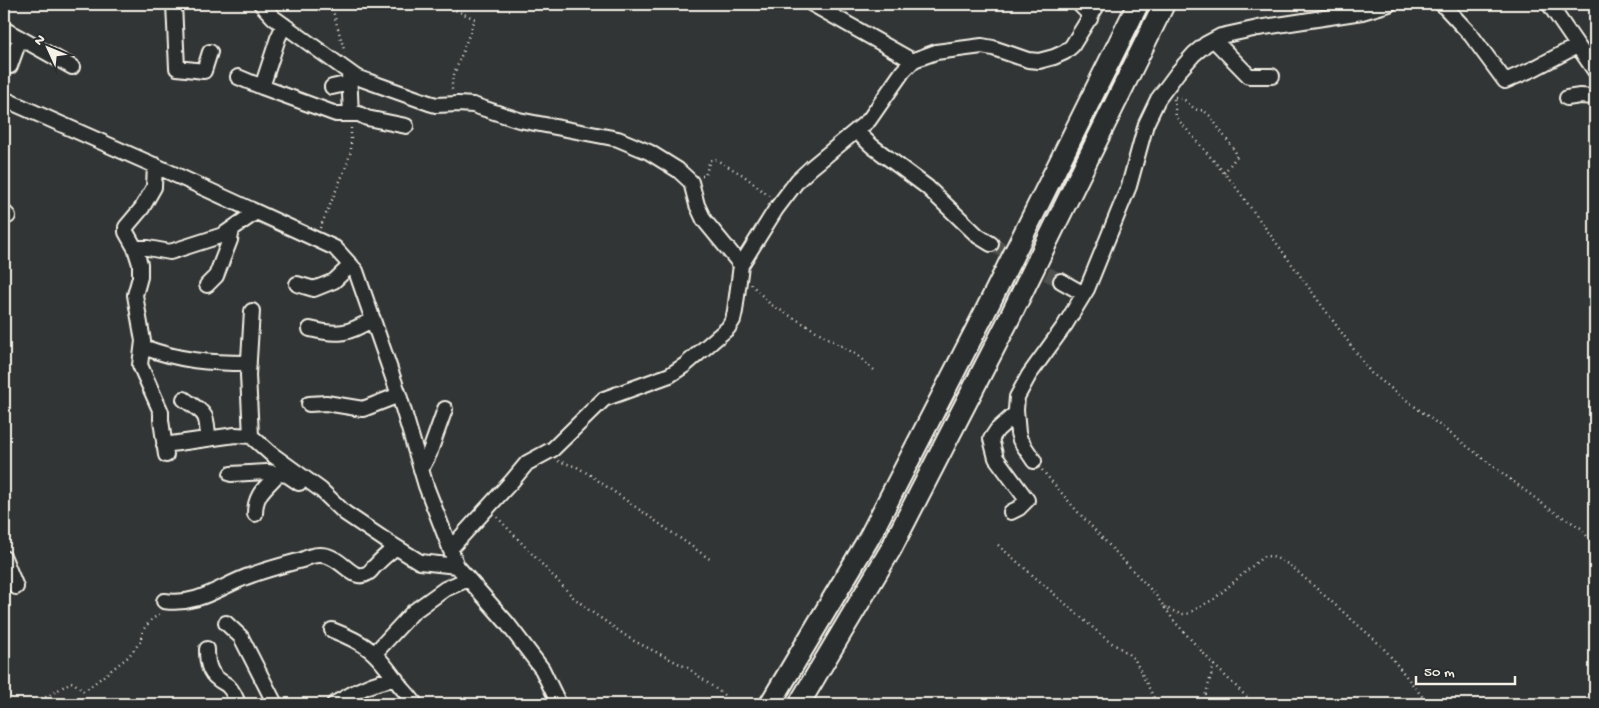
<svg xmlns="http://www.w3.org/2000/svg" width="1599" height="708" font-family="'Gochi Hand',sans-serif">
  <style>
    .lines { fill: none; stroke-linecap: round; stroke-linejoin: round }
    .minor-tunnel { stroke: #4f5150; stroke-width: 14; stroke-dasharray: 14 7; stroke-linecap: butt }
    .minor-casing { stroke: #f4f1e8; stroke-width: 18 }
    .highway-casing { stroke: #f4f1e8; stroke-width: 24 }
    .path { stroke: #f4f1e8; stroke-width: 2.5; stroke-dasharray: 1 4; stroke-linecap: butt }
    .minor { stroke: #2a2d2e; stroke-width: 14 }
    .highway { stroke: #2a2d2e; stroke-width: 20 }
  </style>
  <rect width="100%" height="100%" fill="#323535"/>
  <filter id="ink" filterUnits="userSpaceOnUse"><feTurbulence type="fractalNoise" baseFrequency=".02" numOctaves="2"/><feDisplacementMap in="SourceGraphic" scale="10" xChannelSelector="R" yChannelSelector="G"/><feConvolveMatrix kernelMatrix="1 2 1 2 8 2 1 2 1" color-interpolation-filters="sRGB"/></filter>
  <g filter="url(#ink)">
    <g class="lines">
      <path class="minor-tunnel" d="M991,244L1061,281"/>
      <defs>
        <path id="minor" d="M174,4L177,68L204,71L210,52
          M261,4L274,18L356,77L429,103L436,105L458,104L473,105L519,120L618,139L649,152L678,170L691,182L697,205L704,220L741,265
          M812,4L913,61
          M1079,4L1087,12L1090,19
          M1442,4L1471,35L1505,81L1533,69L1577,46
          M1549,4L1595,71
          M284,25L278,38L262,87L336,114H359L367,118L406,126
          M4,29L72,67
          M1214,40L1249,76H1272
          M10,66L20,38
          M349,73L351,114
          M238,77L262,87
          M332,87L350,83
          M1567,98L1580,96L1595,97
          M4,99L156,166L335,248L356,271L399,395L426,486L457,566L507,623L542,669L559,704
          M856,131L872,146L927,187L978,236L991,244
          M155,165L154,187L142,208L126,227V232L135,248L140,264V277L135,295L143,341L140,365L161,412V420L166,455
          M4,212L8,216
          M135,248H148L170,252L223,235L256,212
          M1061,281L1084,294
          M297,284L314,289L334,281L351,265
          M207,285L216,276L230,240L232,229
          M252,311L248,375L251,436L270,453L321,490L345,513L391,544L420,562L457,566
          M310,329C339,336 348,334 373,319
          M143,347C181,361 208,363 249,363
          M184,399C206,415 207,412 208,439
          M309,404L326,403L363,409L399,395
          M164,445L235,435L251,436
          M1034,461L1020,440L1018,433L1016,410L1017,397L1029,375L1065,325L1087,289L1129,186L1146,124L1158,99L1178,72L1194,54L1206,44L1221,36L1258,28L1362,12L1389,4
          M421,469L429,454L445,409
          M231,474L267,472L287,475L299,483
          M1011,512L1019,508L1027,500L996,458L991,439L997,430L1016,413
          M255,514C255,493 266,488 278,474
          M450,549L512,481L527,463L553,449L604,399L670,375L685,365L728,328L733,320L735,311L741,265L776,209L798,180L812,167L869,120L903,71L914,60L936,52L982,46L993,48L1028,60L1039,61L1054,57L1065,52L1072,46L1098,4
          M4,558L16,587
          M164,601C196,606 218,588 246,577C264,570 283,565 302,560C339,540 348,586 368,573C371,572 373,567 376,565C382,558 389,553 396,547
          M226,623L241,637L275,704
          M332,630C368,644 376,652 398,683C403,690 410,696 415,704
          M207,649C207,660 208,672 218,679C221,682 225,683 228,686C233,691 236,698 238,704
          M375,653L413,612L445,589L468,579
          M334,704C353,693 373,681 396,679"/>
        <path id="highway" d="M770,704L869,538L985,312L1138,4
          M799,704L891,549L1007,323L1164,4"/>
      </defs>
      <use href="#minor" class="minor-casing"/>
      <use href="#highway" class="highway-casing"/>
      <path class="path" d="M331,4L345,53
        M442,4L475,19L452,80V93
        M1175,97C1192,99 1190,112 1203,110L1210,116L1235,151L1237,156L1224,173
        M1174,99L1176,117L1232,182L1371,373L1548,508L1581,528L1589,539L1595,560
        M702,176H705L710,160L715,159L743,175L769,196
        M320,228L346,167L351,151V127
        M751,284L770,304L857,355L874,370
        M558,461L577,467L590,475L711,560
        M1042,470L1077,511L1155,594L1175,622L1214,665L1203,704
        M497,517L573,597L589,610L632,640L688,668L724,695
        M998,545L1107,640L1126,652L1135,660L1157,704
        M1164,607L1180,614H1187L1214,599L1264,556C1275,556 1281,560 1291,566L1375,640L1387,652L1428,704
        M1214,665L1254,704
        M32,704L50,695L71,682L74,683L83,691L87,689L128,657L140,642L143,630L152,619L162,613"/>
      <use href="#minor" class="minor"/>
      <use href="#highway" class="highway"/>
    </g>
  </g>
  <rect width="1599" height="708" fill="none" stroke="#2a2d2e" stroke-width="20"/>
  <rect x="10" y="10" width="1579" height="688" fill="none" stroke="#f4f1e8" stroke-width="2" filter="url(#ink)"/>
  <g transform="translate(48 48) rotate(314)" stroke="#2a2d2e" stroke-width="4" paint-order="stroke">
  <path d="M0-4L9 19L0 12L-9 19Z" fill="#f4f1e8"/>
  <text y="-8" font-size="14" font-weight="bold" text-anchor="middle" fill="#f4f1e8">N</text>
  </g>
  <path d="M1416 676v8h99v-8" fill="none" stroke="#f4f1e8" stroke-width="2.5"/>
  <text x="1424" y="676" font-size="15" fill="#f4f1e8" stroke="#2a2d2e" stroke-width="4" paint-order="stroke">50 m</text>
</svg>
